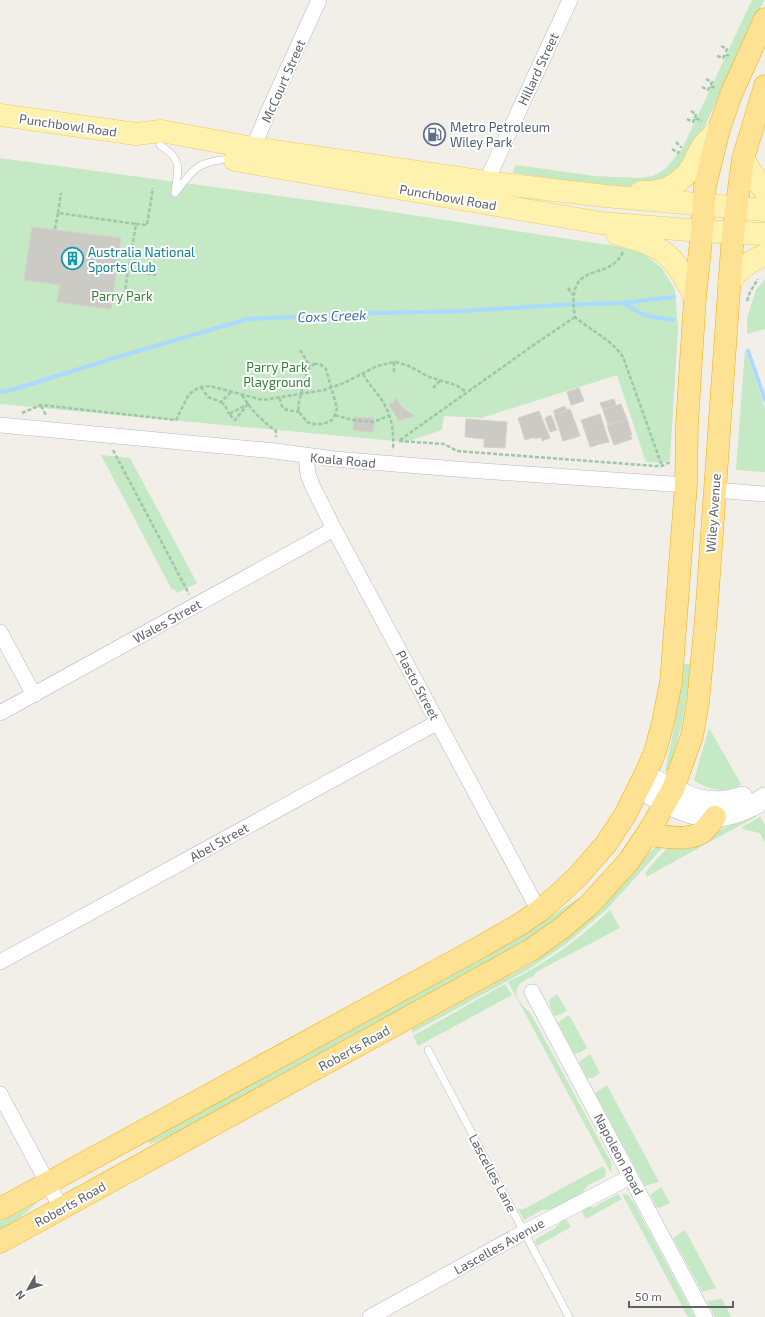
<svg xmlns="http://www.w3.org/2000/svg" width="765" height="1317" font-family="'Exo 2',sans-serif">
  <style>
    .green { fill: #c5e8c5 }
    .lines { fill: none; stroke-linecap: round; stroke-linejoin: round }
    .stream { stroke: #aadaff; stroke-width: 4 }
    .building { fill: #cccac5; stroke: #d6d1c6 }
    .lane-casing { stroke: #b5b8bc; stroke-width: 8 }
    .street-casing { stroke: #b5b8bc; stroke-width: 16 }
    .secondary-casing { stroke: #b6babf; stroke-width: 22 }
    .primary-casing { stroke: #f2c960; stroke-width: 23 }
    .highway-casing { stroke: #f9ab00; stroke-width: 23 }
    .path { stroke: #9cc7a9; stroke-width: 2.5; stroke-dasharray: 4 2; stroke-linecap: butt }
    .lane { stroke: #fff; stroke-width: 7 }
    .street { stroke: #fff; stroke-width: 15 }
    .secondary { stroke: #fff; stroke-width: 21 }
    .primary { stroke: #fff2af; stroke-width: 22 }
    .highway { stroke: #fde293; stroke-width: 22 }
    .labels { text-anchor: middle; stroke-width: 4; stroke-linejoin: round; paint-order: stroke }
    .street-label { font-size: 13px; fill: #5f6368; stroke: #fff }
    .service-label { font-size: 13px; fill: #4e5e75; stroke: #fff; text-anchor: start }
    .culture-label { font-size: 13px; fill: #0d838f; stroke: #fff; text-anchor: start }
    .park-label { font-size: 13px; fill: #348238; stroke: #fff }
    .water-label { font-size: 14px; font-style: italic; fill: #4174aa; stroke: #fff }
  </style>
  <rect width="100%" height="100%" fill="#f1efe8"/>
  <path class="green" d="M752,0H764L696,145L679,173L639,187L601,185L514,173L513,172L515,168L516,165L595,176L640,178L653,176L664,170L682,149Z
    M0,158L360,207L615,246L641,252L662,268L675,290L678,328L670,459L664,463L646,462L617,375L481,418L444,416L442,430L406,442L0,404Z
    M765,279V329L747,334V318L756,290Z
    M745,349L765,408V472L736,470Z
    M101,455L130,458L197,583L177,593L174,589L172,590Z
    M684,664H691C687,701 681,737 667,771H665L666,767L675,723Z
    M709,728L741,784C729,795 705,789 694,780Z
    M752,814L757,816L646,877V873L648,869L669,846L706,837Z
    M760,817L765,825V843L760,833L743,829L742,827Z
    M664,846L606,910L566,944L529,969L412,1033V1029L527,966L564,941L602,908L652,850L656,847Z
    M578,899L580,901L531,939L170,1136L150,1144L148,1141L517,939L549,917Z
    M610,910L620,928L536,972L533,977C523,979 512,988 518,999C521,1005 527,1009 531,1014L612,1164L611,1173L508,982C547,963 578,940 610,910Z
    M505,984L512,995L418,1046L413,1036Z
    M557,994L567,1011L558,1015L554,1016L550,1006L549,1000Z
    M569,1015L587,1048L579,1053L574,1054L558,1023L561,1020Z
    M590,1054L600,1073L592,1078H587L579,1062Z
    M607,1085L659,1182L645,1186L595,1093Z
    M603,1166L606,1171L605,1177L588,1185L581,1194L556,1209L542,1210L524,1220L518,1209H524Z
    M661,1187L670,1203L661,1207L657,1208L650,1195Z
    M618,1194L622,1199L586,1219L583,1214L582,1209L587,1207H594Z
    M622,1194L628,1195L634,1203L695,1317H688Z
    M39,1201L22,1216L0,1231V1222Z
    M565,1218L571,1227L537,1246L535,1242L536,1239L554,1229Z
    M685,1230L716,1288L702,1292L673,1238Z
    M722,1299L731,1317H715L707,1301Z"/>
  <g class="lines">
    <path class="stream" d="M623,303L646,316L673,320
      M748,351L765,400
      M0,392L12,390L111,359L247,319L377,313L465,311L559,305L622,303L674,297"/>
  </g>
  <path class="building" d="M32,227L121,238L111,309L57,302L60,285L24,280Z
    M579,388L584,401L571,405L567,392Z
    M395,398L404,409L415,416L403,419L399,421L389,405L394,402Z
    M614,399L616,405L603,410L600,403Z
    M621,404L627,419L608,425L603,410Z
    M565,406L567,411L555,414L553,411Z
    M570,409L580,436L563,441L554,414Z
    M539,411L550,438L542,441L541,437L535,439V437L525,440L518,418Z
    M600,414L609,442L600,444L598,440L589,443L581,420Z
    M551,415L557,430L550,432L545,418Z
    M354,417L374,418L373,432L353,430Z
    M466,419L507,422L505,448L484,447V439L465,437Z
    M627,419L632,435H630L632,439L614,445L607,426Z
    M598,440L600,444L590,447L589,443Z"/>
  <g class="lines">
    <defs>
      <path id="lane" d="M160,145C182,159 179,167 175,191
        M175,193C195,168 196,162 230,159
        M428,1050L569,1317"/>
      <path id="street" d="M250,156L268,112L319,0
        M486,182L570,0
        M0,425L275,451L334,459L468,470L686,485
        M306,456L308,474L312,485L334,529L539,911
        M714,490L765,494
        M0,632L34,695
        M0,713L334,529
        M0,962L438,722
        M532,992L705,1317
        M0,1094L61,1208
        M370,1317L524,1232L630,1177"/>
      <path id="secondary" d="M645,775C678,792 705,811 742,797
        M639,788C686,814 714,831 765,798"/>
      <path id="primary" d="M0,115L136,134L161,131L253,148L486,182L605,196L765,210
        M743,159L757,181L765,191
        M235,160L601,223L702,231L765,234
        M641,192C662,193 680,185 692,167C695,161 698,153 702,147C706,141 714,135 719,129
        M617,234C663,245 675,255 695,298
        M729,282C739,269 749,261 765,255"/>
      <path id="highway" d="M647,835C662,836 689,842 702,832C707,828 711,822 715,817
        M0,1209L482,946L522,923L539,911L559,894L578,876L606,844L625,815L645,775L655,752L663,722L671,682L686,485L687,424L695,298L702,231L705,186L719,129L732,92L765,19
        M0,1242L531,950L562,928L589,905L629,861L651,828L673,789L692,736L698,702L706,618L733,233L743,159L765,86"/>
    </defs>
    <use href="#lane" class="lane-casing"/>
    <use href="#street" class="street-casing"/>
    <use href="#secondary" class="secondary-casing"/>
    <use href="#primary" class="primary-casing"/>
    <use href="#highway" class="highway-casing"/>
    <path class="path" d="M721,46L727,49L725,54
      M717,56L723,58L725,54L729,56
      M706,79L712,82L710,86
      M702,87L708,90L710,86L716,88
      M691,111L696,114L695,118
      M687,119L693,122L695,118L702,121
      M676,142L681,147V148
      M672,149L678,153L679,151
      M58,213L61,193
      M55,229L58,213L136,224
      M623,252C608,284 565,257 575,317C591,331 611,339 623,357L662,466
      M129,271L156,275
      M568,288L573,295
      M113,295L124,296L136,224L147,225L153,188
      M747,301L750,292L758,279
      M300,350L310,366
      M394,362V374
      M314,364H320L326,369L337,408L335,415L332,420L323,424H312L307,422L299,412L298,406L307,370Z
      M363,374C368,383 375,390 381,399C392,415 394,431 393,450
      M201,387L208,397L221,402L231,392
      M433,388L441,380
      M242,395C251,410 262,421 276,431V437
      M280,398C281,411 287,410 299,412
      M221,402L225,405L229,414
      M248,404L235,420L229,414Z
      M41,406L46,415
      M22,413L41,405L176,420L188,396L193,391L201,387L210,386L263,400L324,390L344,383L377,366L389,363L396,362L409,366L429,377L456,385L466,392
      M335,415L352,420L374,422L390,415
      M400,440L535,344L575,317
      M399,441L444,444L457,451L655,466H662L670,462
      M113,450L189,594"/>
    <use href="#lane" class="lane"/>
    <use href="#street" class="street"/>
    <use href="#secondary" class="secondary"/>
    <use href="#primary" class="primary"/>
    <use href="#highway" class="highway"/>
  </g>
  <defs>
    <symbol id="fuel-ring" viewBox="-11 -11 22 22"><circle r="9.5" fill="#fff" stroke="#5c6f8a" stroke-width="1.5"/><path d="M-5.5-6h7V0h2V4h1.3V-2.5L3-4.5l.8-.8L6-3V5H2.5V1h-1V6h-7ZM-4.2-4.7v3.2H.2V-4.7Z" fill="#5c6f8a"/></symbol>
    <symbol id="building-ring" viewBox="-11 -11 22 22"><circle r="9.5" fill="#fff" stroke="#0f9aa8" stroke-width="1.5"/><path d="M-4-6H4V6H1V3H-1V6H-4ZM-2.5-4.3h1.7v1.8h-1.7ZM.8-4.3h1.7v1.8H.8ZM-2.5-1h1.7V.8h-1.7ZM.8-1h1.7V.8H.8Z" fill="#0f9aa8"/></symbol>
  </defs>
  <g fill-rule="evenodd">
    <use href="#fuel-ring" x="422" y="122" width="25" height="25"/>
    <use href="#building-ring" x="60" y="246" width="25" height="25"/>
  </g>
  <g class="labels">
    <g class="street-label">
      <text transform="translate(538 69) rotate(-65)" y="5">Hillard Street</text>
      <text transform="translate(283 81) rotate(-66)" y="5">McCourt Street</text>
      <text transform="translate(68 125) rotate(8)" y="5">Punchbowl Road</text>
      <text transform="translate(448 197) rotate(10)" y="5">Punchbowl Road</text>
      <text transform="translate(343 460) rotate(5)" y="5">Koala Road</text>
      <text transform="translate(713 513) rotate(-86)" y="5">Wiley Avenue</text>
      <text transform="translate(167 621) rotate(-29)" y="5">Wales Street</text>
      <text transform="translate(418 685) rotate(62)" y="5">Plasto Street</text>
      <text transform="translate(219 842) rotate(-29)" y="5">Abel Street</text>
      <text transform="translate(354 1048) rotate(-29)" y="5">Roberts Road</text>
      <text transform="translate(619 1154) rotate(62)" y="5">Napoleon Road</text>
      <text transform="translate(493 1173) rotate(62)" y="5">Lascelles Lane</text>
      <text transform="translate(70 1204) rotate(-29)" y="5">Roberts Road</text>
      <text transform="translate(499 1246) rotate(-29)" y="5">Lascelles Avenue</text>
    </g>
    <g class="service-label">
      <text x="450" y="132">Metro Petroleum<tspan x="450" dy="15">Wiley Park</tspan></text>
    </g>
    <g class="culture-label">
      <text x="88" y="257">Australia National<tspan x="88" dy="15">Sports Club</tspan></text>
    </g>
    <g class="park-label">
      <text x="122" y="301">Parry Park</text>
      <text x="277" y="372">Parry Park<tspan x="277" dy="15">Playground</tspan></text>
    </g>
    <g class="water-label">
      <text transform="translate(332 316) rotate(-2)" y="5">Coxs Creek</text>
    </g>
  </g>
  <g transform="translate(28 1289) rotate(231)" stroke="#ffffff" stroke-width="3" paint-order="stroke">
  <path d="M0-3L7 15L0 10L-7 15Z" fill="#5f6368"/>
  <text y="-6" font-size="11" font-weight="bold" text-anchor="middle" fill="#5f6368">N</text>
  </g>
  <path d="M629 1301v6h104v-6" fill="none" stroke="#5f6368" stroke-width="2"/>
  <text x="635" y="1301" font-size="12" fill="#5f6368" stroke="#ffffff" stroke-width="3" paint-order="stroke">50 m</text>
</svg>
